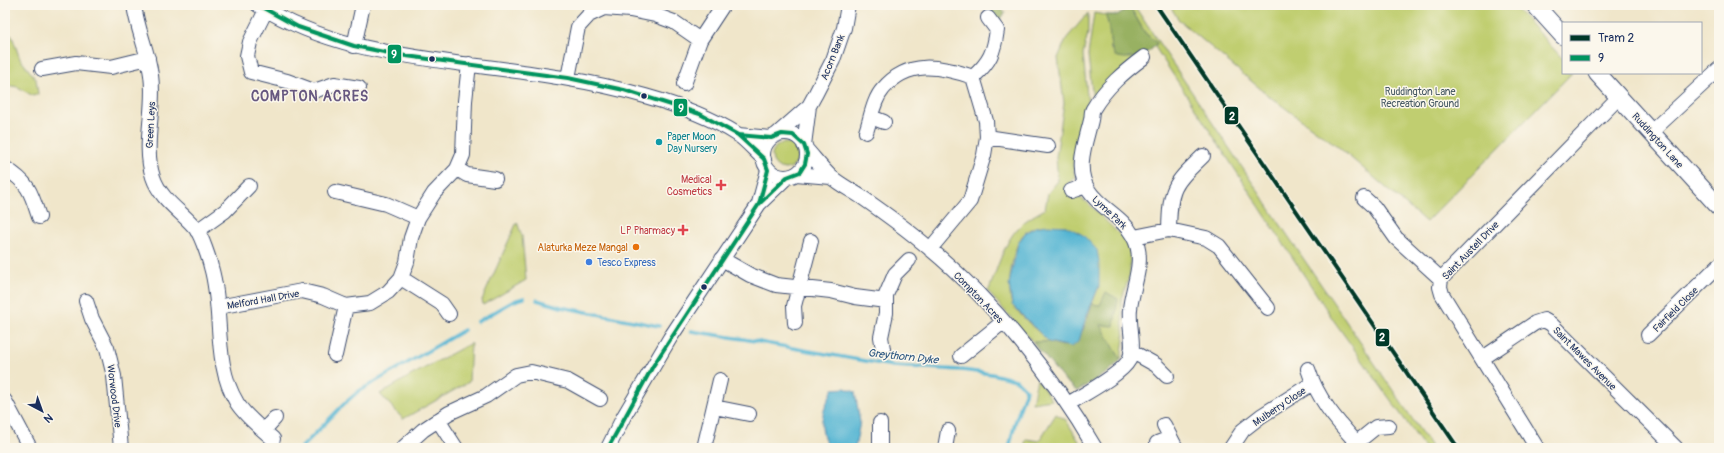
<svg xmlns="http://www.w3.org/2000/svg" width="1724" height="453" font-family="Pangolin,sans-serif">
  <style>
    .green { fill: #c0ce70; stroke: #6e7e67 }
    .forest { fill: #98b162; stroke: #5a7060 }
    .water { fill: #55b5d3; stroke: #387298 }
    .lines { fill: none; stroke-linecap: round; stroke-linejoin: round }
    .stream { stroke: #55b5d3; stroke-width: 3.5 }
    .minor-casing { stroke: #3b4a6e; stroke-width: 16 }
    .major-casing { stroke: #3b4a6e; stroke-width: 19 }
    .minor { stroke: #fff; stroke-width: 14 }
    .major { stroke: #fff; stroke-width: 17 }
    .bus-1-casing { stroke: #fbf7ec; stroke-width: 7 }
    .bus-1 { stroke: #00945e; stroke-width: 4 }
    .tram-1-casing { stroke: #fbf7ec; stroke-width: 7 }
    .tram-1 { stroke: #003828; stroke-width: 4 }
    .bus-dot { fill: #1b2f5e; stroke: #fbf7ec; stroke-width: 1.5 }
    .culture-dot { fill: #0f9aa8; stroke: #fbf7ec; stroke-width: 1.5 }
    .health-dot { fill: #e0444e; stroke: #fbf7ec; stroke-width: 1.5 }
    .food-dot { fill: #e8710a; stroke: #fbf7ec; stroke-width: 1.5 }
    .shop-dot { fill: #3f7fe0; stroke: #fbf7ec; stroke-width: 1.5 }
    .labels { text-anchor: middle; stroke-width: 3; stroke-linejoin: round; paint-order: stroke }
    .street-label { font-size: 10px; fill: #1b2f5e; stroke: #fbf7ec }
    .park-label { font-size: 10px; fill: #445762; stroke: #fbf7ec }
    .culture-label { font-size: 10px; fill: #0d838f; stroke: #fbf7ec; text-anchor: start }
    .health-label { font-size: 10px; fill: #be3a42; stroke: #fbf7ec; text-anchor: end }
    .food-label { font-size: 10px; fill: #c56008; stroke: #fbf7ec; text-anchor: end }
    .shop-label { font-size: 10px; fill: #366cbe; stroke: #fbf7ec; text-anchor: start }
    .water-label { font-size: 11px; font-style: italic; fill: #2c5781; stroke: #fbf7ec }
    .district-label { font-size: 14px; font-weight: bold; letter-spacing: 1px; fill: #675880; stroke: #fbf7ec }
    .line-badge { stroke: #fbf7ec; stroke-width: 1.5 }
    .badge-label { font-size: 11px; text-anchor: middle; font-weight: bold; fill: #fff }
  </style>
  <rect width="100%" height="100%" fill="#fbf7ec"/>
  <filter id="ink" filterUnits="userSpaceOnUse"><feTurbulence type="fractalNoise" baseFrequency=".025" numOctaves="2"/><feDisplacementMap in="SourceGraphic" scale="8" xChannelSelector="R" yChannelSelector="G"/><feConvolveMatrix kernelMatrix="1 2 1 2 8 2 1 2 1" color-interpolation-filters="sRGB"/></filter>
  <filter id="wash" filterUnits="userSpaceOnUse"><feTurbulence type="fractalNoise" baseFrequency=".012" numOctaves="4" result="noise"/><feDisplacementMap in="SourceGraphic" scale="16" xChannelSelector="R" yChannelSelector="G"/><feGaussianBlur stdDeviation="0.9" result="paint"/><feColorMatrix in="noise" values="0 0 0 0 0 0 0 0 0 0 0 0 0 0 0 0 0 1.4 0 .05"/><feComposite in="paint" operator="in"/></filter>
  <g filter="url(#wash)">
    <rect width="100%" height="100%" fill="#f0e6ca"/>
    <path class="green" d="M1129,5H1134L1143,19L1282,227L1432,448H1425L1334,321L1155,47L1157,43L1145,33Z
      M1169,5H1513L1563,59V73H1572L1426,222L1336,145L1270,97L1179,20Z
      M1088,13V33L1083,54L1088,105L1080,124L1075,146L1073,165L1075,177L1066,186L1071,198H1080L1088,203L1125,240L1130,254V274L1121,302L1124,339L1121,360L1100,325V305L1092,304L1099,286L1066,226C1053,226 1035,223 1025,233C1012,244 1006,289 1012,304C1015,311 1042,335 1049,342H1033L988,292C997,271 1003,243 1019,227C1026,219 1037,214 1045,209L1048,193L1058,181L1056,157L1064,103L1058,58L1066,39Z
      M1094,13L1105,15C1111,27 1110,37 1111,50L1138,57L1093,101L1088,55Z
      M5,30L12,36L20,59L36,79L38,94L33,96L18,87L5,85Z
      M772 156a13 13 0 1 1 26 0a13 13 0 1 1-26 0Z
      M517,222L522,236L526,280L483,305L482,300Z
      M471,343L469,382L403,419L380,394L410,376Z
      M1037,379L1052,400L1032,403Z
      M1056,414L1066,420L1083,448H1024L1026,439L1039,441Z"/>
    <path class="forest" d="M986,5H1000L1005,13L999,22L990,18Z
      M1130,7L1145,33L1157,43C1147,57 1130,61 1115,56C1107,43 1112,29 1105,15H1117Z
      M1106,292L1118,299L1114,326L1101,325L1121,360L1108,372L1077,391L1063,379L1033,342H1049L1063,346L1083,330L1092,304L1100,305Z"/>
    <path class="water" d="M1047,225L1066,226L1083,235L1097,250L1099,262V286L1086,317L1079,341L1071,347L1049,342L1012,305L1009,284L1018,243L1025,233L1035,227Z
      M845,388L855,392L860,422L855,448H828C817,424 822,412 833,389Z"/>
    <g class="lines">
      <path class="stream" d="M537,300L561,307L659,326
        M477,322L514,301L524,298
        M691,331L743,339L893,366L961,370L992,374L1016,380L1026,390L1015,423L1009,448
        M302,447L345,403L359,391L464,330"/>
    </g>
  </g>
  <g filter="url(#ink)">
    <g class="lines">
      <defs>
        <path id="minor" d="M134,5C137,29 148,51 151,75C156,109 142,144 153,177C161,201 183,212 197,230C202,238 209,258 211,267C224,311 212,362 237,403C246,417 261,428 273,439
          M258,5C323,45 390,54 463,64C525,72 585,79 645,96C677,105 709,116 737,134C747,141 755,151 764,159
          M266,10L250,42L247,56L251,72L287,81L314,91L334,84L359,88
          M354,46L363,5
          M42,69L76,63L111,67L148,58
          M973,77C990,62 994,52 997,30L988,18
          M568,78L578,27L589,15L604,8L630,10L655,15L674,22L700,40
          M684,84L700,40L723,5
          M871,117L884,122
          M866,132C871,118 873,100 883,89C908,59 940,66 973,77
          M1651,132L1719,69
          M763 155a22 22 0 1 1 44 0a22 22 0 1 1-44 0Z
          M738,135L771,138
          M776,135L809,106L815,95L833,60L844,28L848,5
          M987,137L1048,146
          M804,145L809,106
          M806,149C814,158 822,168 830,176C840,185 853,191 863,198C886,214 908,230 929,248C992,300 1054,377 1095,448
          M5,168C29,183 31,192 39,217
          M457,169L467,175L495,179
          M796,174L831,177
          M1071,191L1086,186
          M335,192L386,204L418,218
          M1364,198L1374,207L1396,238L1441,279
          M759,203L768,170
          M1169,230C1170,187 1173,185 1203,156
          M197,231L225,211L249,186
          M1134,237L1169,230L1206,238L1219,246L1268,308
          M930,249L970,201L984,155L987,137L986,121L973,77
          M722,259L750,275L776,285L831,291L855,297L886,301
          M401,278L442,304L449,314
          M86,301L92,319L107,348L114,376L121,448
          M218,307L302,291L323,296L346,306L370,303L388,292L401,278L407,262L411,238L418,218L434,193L457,169L463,155L465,101L469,64
          M795,323L794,306L811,241
          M1648,335L1719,265
          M883,349L881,337L886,313V295L895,274L909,260
          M1131,351L1156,365L1167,376
          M335,355L346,306
          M961,356L1003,322
          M1483,358L1535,323L1544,320L1551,324L1676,448
          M1308,369C1317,398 1336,420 1356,442
          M5,401L30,448
          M1068,404C1082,395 1121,375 1129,360C1136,346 1128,325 1130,309C1132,286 1147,259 1133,236C1123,217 1100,208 1089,191C1074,169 1086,142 1091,120C1092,116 1091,112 1093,109C1106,87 1124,72 1144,57
          M714,407L749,414
          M438,420L456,448
          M1164,425L1176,448
          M264,430L275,418
          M1157,443L1170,438
          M403,448L423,430L449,413L486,396L516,375L531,372L568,381L600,399
          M608,448L624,416L670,338L759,204L787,177
          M704,448L720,380
          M880,448V423
          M945,448L948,431
          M1231,448L1243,430L1261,416L1313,383
          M1350,448L1376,427L1389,426
          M1537,448L1442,294L1440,287L1441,279L1619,97"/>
        <path id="major" d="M1535,5L1563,36
          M1597,73L1719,207"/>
      </defs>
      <use href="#minor" class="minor-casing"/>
      <use href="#major" class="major-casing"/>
      <use href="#minor" class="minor"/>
      <use href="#major" class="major"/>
      <defs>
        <path id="bus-1" d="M258,5L298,27L354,46L399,55L568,78L624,90L700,114L738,135L764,159L768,170L759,204
          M608,448L653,366L759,204L787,177L800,172L805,164L807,154L804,145L793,135L782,134L771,138L738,135"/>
      </defs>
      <use href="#bus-1" class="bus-1-casing"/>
      <use href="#bus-1" class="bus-1"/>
      <defs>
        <path id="tram-1" d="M1156,5L1458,448"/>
      </defs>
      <use href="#tram-1" class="tram-1-casing"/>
      <use href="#tram-1" class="tram-1"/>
    </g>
  </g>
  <g class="bus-dot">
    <circle cx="432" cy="59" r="3.5"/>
    <circle cx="644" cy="96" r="3.5"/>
    <circle cx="704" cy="287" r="3.5"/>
  </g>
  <circle class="culture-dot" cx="659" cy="142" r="4"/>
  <g class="health-dot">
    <path d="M719 179h4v4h4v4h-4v4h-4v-4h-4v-4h4z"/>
    <path d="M681 224h4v4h4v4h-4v4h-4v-4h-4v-4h4z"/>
  </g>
  <circle class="food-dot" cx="636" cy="247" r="4"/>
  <circle class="shop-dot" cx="589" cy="262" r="4"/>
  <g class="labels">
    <g class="street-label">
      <text transform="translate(832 57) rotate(-68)" y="4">Acorn Bank</text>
      <text transform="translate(150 125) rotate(-87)" y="4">Green Leys</text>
      <text transform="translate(1658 140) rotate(48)" y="4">Ruddington Lane</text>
      <text transform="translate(1110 212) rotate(43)" y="4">Lyme Park</text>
      <text transform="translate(1470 250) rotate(-46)" y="4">Saint Austell Drive</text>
      <text transform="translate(979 297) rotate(46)" y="4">Compton Acres</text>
      <text transform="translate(263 299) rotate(-10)" y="4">Melford Hall Drive</text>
      <text transform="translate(1675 309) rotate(-45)" y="4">Fairfield Close</text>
      <text transform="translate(1585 358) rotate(45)" y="4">Saint Mawes Avenue</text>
      <text transform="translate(115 396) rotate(83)" y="4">Worwood Drive</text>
      <text transform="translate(1279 406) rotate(-34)" y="4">Mulberry Close</text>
    </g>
    <g class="park-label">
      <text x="1420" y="95">Ruddington Lane<tspan x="1420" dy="12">Recreation Ground</tspan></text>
    </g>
    <g class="culture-label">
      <text x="667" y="140">Paper Moon<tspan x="667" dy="12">Day Nursery</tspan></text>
    </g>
    <g class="health-label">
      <text x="712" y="183">Medical<tspan x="712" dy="12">Cosmetics</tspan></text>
      <text x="675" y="234">LP Pharmacy</text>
    </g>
    <g class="food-label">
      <text x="628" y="251">Alaturka Meze Mangal</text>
    </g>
    <g class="shop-label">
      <text x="597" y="266">Tesco Express</text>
    </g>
    <g class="water-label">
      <text transform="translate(903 356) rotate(6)" y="4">Greythorn Dyke</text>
    </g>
    <g class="district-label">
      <text x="310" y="101">COMPTON ACRES</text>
    </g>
  </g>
  <g class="line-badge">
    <rect x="387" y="44" width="15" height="20" rx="4" fill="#00945e"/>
    <rect x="673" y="98" width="15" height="19" rx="4" fill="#00945e"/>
    <rect x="1224" y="106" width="15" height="19" rx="4" fill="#003828"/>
    <rect x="1375" y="328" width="15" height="19" rx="4" fill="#003828"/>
  </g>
  <g class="badge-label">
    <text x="394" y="58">9</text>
    <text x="681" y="112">9</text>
    <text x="1232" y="120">2</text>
    <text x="1382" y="341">2</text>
  </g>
  <rect width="1724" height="453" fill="none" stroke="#fbf7ec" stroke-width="20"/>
  <rect x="1562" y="22" width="140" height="52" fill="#fbf7ec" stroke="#a1a7b3"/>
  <rect x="1570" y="35" width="20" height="6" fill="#003828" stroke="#a1a7b3"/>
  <text x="1598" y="42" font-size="12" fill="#1b2f5e">Tram 2</text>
  <rect x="1570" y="55" width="20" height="6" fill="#00945e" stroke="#a1a7b3"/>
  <text x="1598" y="62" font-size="12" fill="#1b2f5e">9</text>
  <g transform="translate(42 411) rotate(139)" stroke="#fbf7ec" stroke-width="3" paint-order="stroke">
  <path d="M0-3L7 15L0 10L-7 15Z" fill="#1b2f5e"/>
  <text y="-6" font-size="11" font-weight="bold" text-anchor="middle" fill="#1b2f5e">N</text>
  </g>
</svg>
